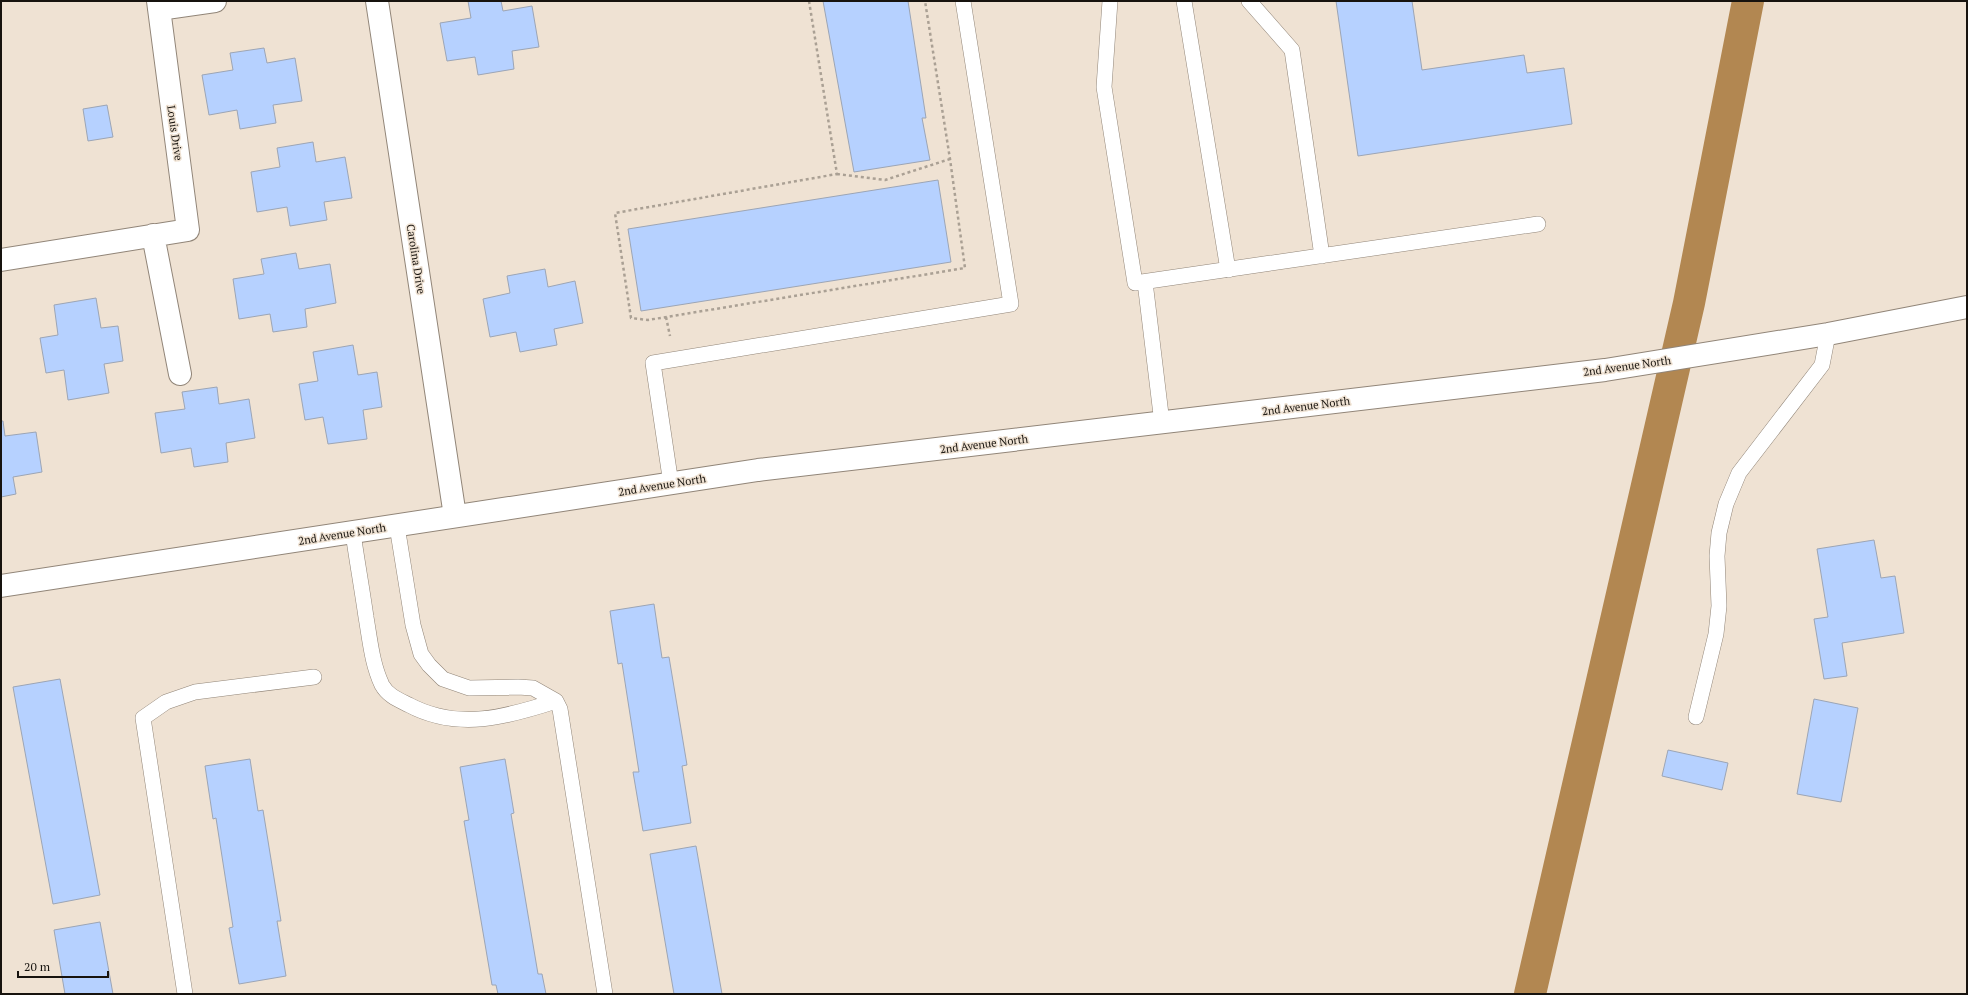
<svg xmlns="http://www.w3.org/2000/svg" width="1968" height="995" font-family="'PT Serif',serif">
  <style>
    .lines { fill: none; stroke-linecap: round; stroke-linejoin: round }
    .canal { stroke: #b28751; stroke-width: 32 }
    .building { fill: #b6d1ff; stroke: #9ca5b5 }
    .service-casing { stroke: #918578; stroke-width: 16 }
    .minor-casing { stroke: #918578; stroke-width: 24 }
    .tertiary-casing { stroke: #918578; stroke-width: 24 }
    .path { stroke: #aaa094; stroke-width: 2.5; stroke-dasharray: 3 3; stroke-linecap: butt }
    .service { stroke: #fff; stroke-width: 15 }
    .minor { stroke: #fff; stroke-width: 22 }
    .tertiary { stroke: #fff; stroke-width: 22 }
    .labels { text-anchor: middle; stroke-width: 3; stroke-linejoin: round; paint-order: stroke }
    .street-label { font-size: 11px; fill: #17130e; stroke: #efe2d3 }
  </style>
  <rect width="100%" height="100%" fill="#efe2d3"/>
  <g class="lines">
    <path class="canal" d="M1530,994L1689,303L1748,1"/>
  </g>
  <path class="building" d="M468,1H501L503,11L532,6L539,47L512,51L514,69L478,75L475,57L447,61L440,23L471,18Z
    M823,1H908L926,118H922L930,160L854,172Z
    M1336,1H1412L1422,70L1524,55L1527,73L1564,68L1572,124L1358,156Z
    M264,48L267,63L295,58L302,101L273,105L276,123L240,129L237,110L209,115L202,75L233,70L230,53Z
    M107,105L113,137L88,141L83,109Z
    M313,142L316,162L345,157L352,198L324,202L327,220L290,226L287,207L257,212L251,172L280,167L277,148Z
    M938,180L951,262L641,311L628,229Z
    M296,253L299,269L330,264L336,303L305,309L307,327L273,332L270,314L239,319L233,279L264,274L261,259Z
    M545,269L548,287L575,281L583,323L554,329L557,345L520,352L516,332L490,337L483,299L510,293L507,276Z
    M96,298L101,328L118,326L123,361L104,364L109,393L68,400L64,370L46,373L40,338L58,335L54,305Z
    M353,345L358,375L377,372L382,407L363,410L367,439L328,444L323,417L305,420L299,384L318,381L313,352Z
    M217,387L219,404L249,399L255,438L226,443L228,462L194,467L191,448L161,453L155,413L185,409L182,392Z
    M1,421H3L5,436L36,432L42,472L13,477L16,494L1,497Z
    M1874,540L1881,578L1895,576L1904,633L1842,643L1847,676L1824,679L1814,619L1828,617L1817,549Z
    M654,604L662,658L669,657L687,765L682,766L691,823L643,831L633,772H639L622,663L618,664L610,611Z
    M60,679L100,895L53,904L13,687Z
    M1814,699L1858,708L1841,802L1797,794Z
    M1668,750L1728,763L1722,790L1662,776Z
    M250,759L258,811L263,810L281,921H277L286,976L239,984L229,928L233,927L216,818L213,819L205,766Z
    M505,759L514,813L511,814L538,974H542L546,994H498L496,985H492L464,821L469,820L460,767Z
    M696,846L722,994H674L650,854Z
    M100,922L113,994H65L54,930Z"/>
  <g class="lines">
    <defs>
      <path id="service" d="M1110,1L1104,87L1135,283L1538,224
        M1184,1L1228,270
        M1249,1L1292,50L1322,256
        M1145,282L1162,423
        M671,484L653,363L1011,304L963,1
        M353,533C357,561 362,589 366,617C370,640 372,664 382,685C388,696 399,700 409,705C458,731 507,717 556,701L533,688L518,687L469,688L443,679L429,665L421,654L413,625L397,526
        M556,701L560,709L605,994
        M1696,717L1716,634L1719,606L1717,556L1719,533L1726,504L1739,473L1822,365L1828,334
        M185,994L143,718L166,702L195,692L314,677"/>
      <path id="minor" d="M377,1L455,516
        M159,9L215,1
        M153,235L180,374
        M1,260L188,230L158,1"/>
      <path id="tertiary" d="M1,586L758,470L1605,370L1828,334L1967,307"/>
    </defs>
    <use href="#service" class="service-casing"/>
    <use href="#minor" class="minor-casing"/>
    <use href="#tertiary" class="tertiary-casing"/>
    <path class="path" d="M809,1L837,174L615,213L631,318L648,320L965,268L950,159L925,1
      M837,174L885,180L950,159
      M666,317L670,336"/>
    <use href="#service" class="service"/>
    <use href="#minor" class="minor"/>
    <use href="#tertiary" class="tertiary"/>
  </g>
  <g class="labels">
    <g class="street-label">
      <text transform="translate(175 133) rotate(82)" y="4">Louis Drive</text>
      <text transform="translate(416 259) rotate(81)" y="4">Carolina Drive</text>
      <text transform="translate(1627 366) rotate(-8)" y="4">2nd Avenue North</text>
      <text transform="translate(1306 406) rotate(-7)" y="4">2nd Avenue North</text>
      <text transform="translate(984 444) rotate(-7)" y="4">2nd Avenue North</text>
      <text transform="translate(662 485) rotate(-9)" y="4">2nd Avenue North</text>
      <text transform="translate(342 534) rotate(-9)" y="4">2nd Avenue North</text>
    </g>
  </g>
  <rect width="1968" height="995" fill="none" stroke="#17130e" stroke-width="4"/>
  <path d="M18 971v6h90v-6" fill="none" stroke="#17130e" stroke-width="2"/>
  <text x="24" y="971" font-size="12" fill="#17130e" stroke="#efe2d3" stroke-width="3" paint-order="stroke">20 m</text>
</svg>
